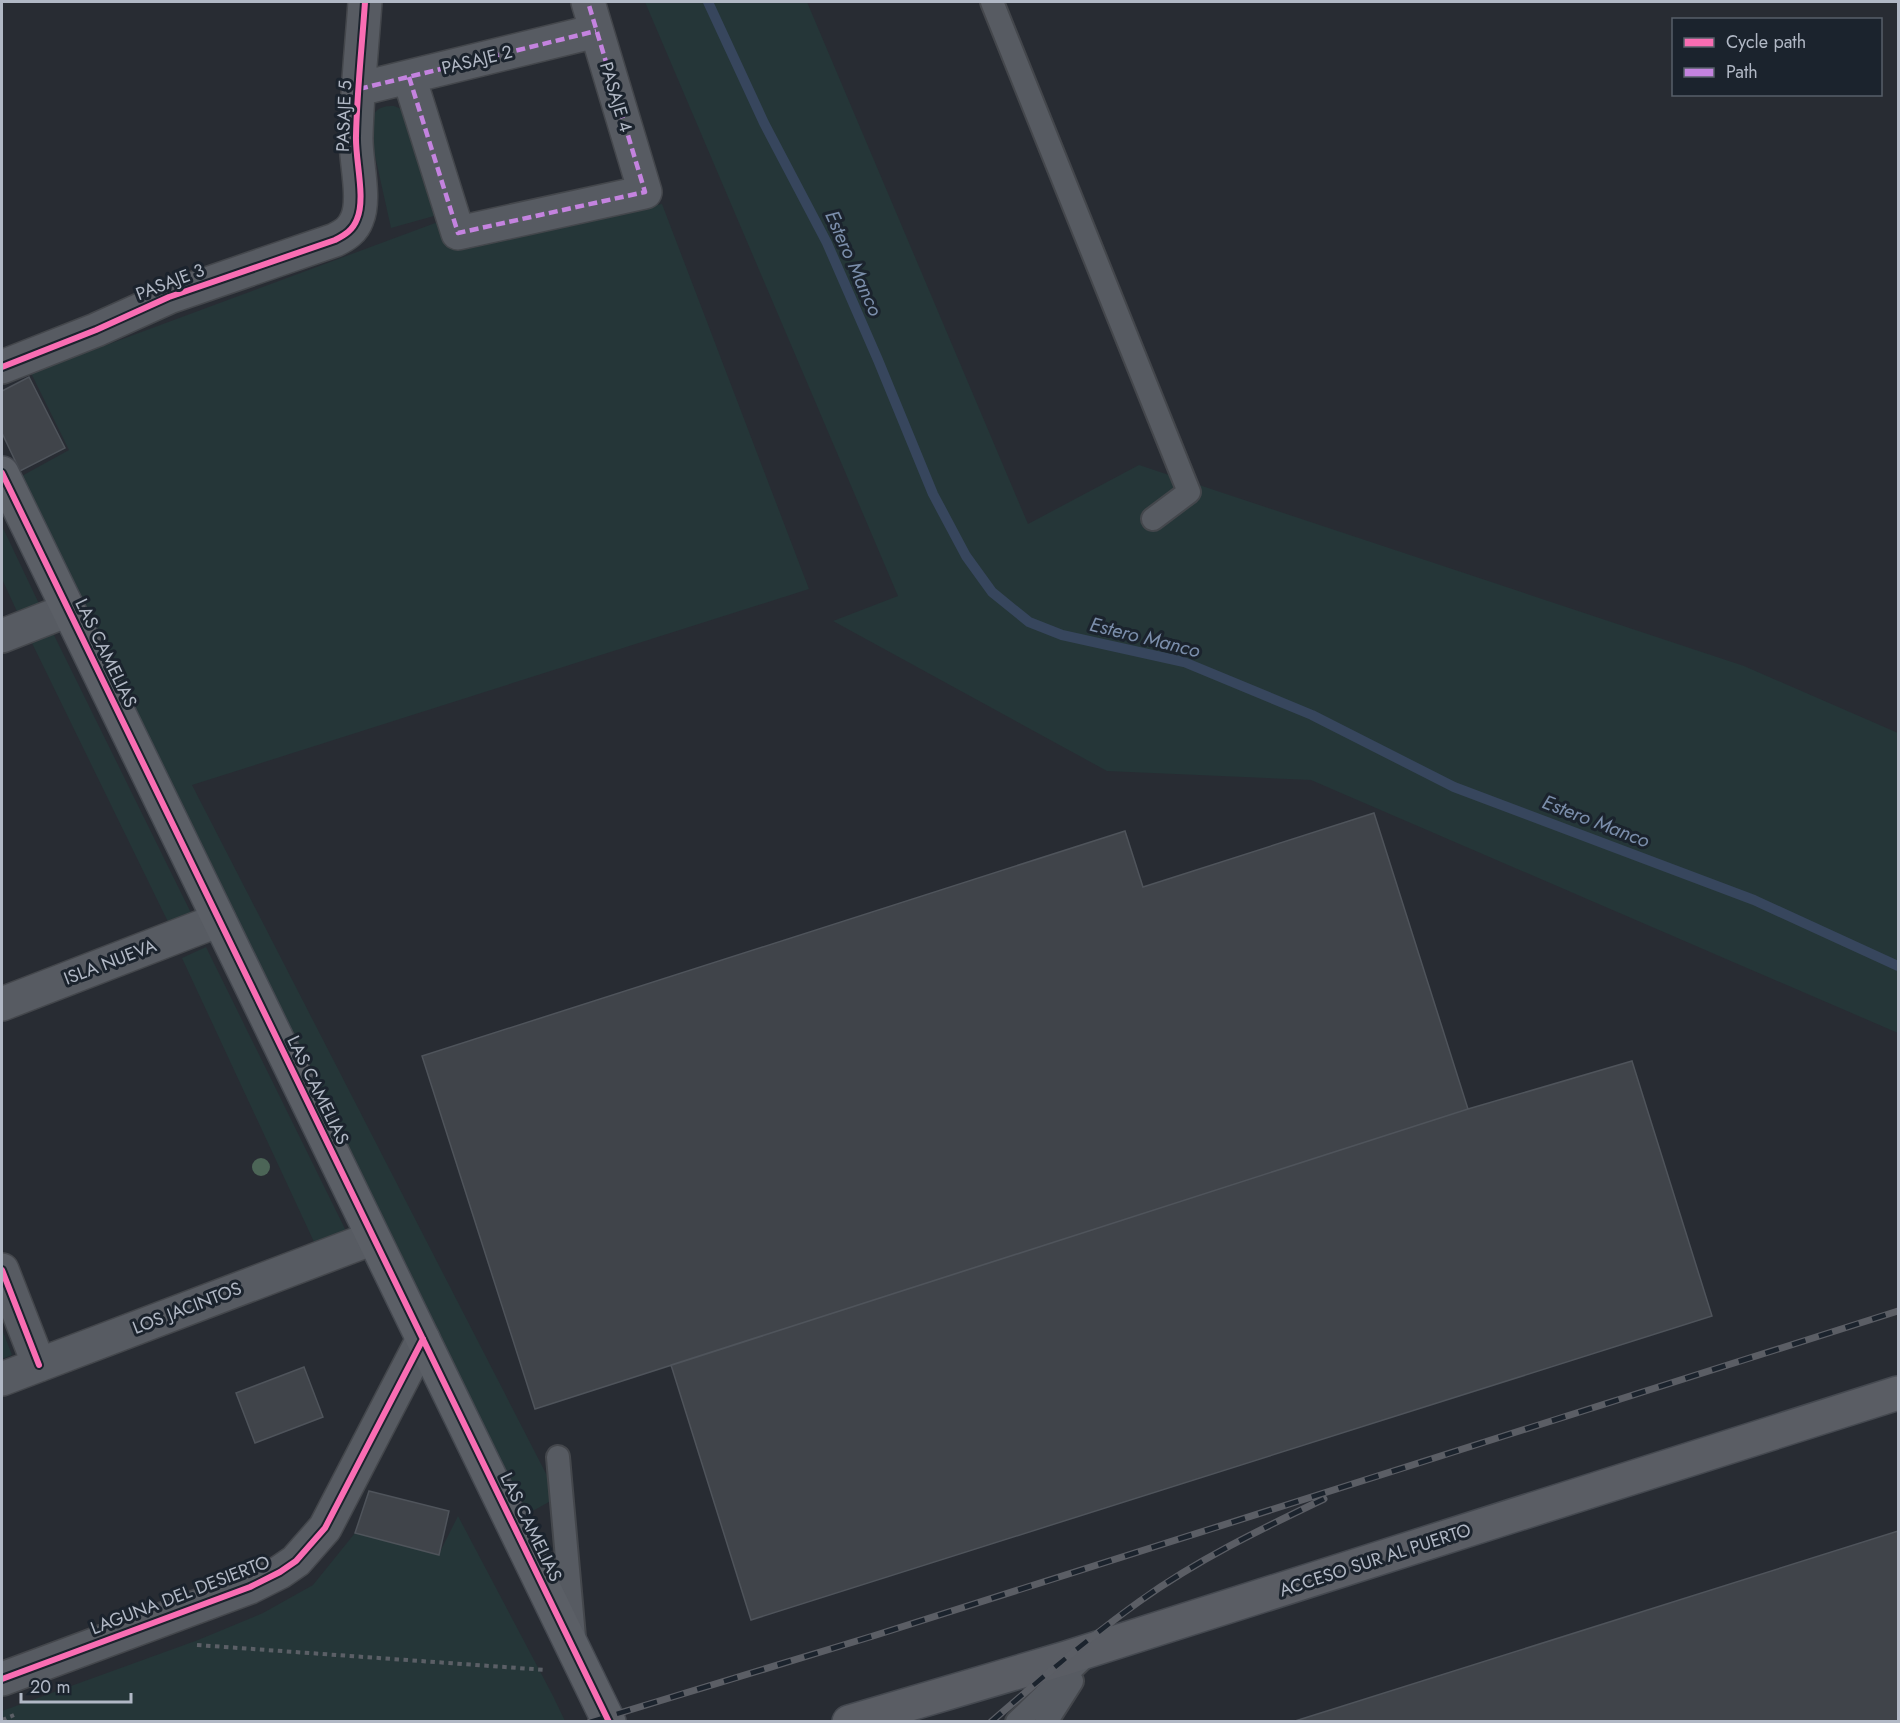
<svg xmlns="http://www.w3.org/2000/svg" width="1900" height="1723" font-family="Jost,sans-serif">
  <style>
    .green { fill: #253638 }
    .lines { fill: none; stroke-linecap: round; stroke-linejoin: round }
    .stream { stroke: #37465d; stroke-width: 10 }
    .building { fill: #40444a; stroke: #4f545b; stroke-width: 1.5 }
    .lane-casing { stroke: #44474c; stroke-width: 26 }
    .street-casing { stroke: #44474c; stroke-width: 36 }
    .secondary-casing { stroke: #454950; stroke-width: 36 }
    .primary-casing { stroke: #454950; stroke-width: 36 }
    .path { stroke: #5b5f66; stroke-width: 4; stroke-dasharray: 4.5 4.5; stroke-linecap: butt }
    .lane { stroke: #575b62; stroke-width: 22 }
    .street { stroke: #575b62; stroke-width: 33 }
    .secondary { stroke: #5b5f66; stroke-width: 33 }
    .primary { stroke: #5a5d64; stroke-width: 33 }
    .rail-casing { stroke: #5b5e65; stroke-width: 7 }
    .rail { stroke: #1b232d; stroke-width: 4.5; stroke-dasharray: 14; stroke-linecap: butt }
    .quiet { stroke: #c483df; stroke-width: 4.5; stroke-dasharray: 9 4.5; stroke-linecap: butt }
    .cycleway-casing { stroke: #1b232d; stroke-width: 10 }
    .cycleway { stroke: #f96db3; stroke-width: 6 }
    .tree { fill: #4c6557 }
    .labels { text-anchor: middle; stroke-width: 6; stroke-linejoin: round; paint-order: stroke }
    .street-label { font-size: 18px; fill: #b1b8c5; stroke: #1b232d }
    .water-label { font-size: 20px; font-style: italic; fill: #7b8eab; stroke: #1b232d }
  </style>
  <rect width="100%" height="100%" fill="#282c33"/>
  <path class="green" d="M645,2H807L1028,524L1139,465L1744,666L1898,733V1033L1311,780L1107,771L833,621L898,596Z
    M394,106L404,110L434,216L391,228L368,124C374,111 379,105 394,106Z
    M662,204L809,589L192,785L558,1497L520,1518L20,477L69,450L31,373L446,219L453,243Z
    M2,526L42,610L20,618L2,579Z
    M52,631L194,919L171,928L31,641Z
    M206,947L347,1233L315,1244L182,958Z
    M2,1329L12,1355L2,1359Z
    M458,1516L553,1696L565,1721L2,1722V1711L198,1640L263,1613L313,1585L355,1533L439,1554Z"/>
  <g class="lines">
    <path class="stream" d="M708,2L764,123L827,243L878,360L933,494L966,556L992,592L1029,622L1062,635L1184,662L1312,715L1454,787L1754,900L1898,966"/>
  </g>
  <path class="building" d="M29,377L65,448L20,471L2,433V391Z
    M1374,813L1468,1109L535,1409L422,1056L1125,831L1143,887Z
    M1632,1061L1712,1316L751,1620L671,1365L1468,1109Z
    M304,1367L323,1417L255,1443L236,1393Z
    M369,1491L449,1511L439,1555L355,1533Z
    M1898,1531V1722H1292Z"/>
  <g class="lines">
    <defs>
      <path id="lane" d="M992,2L1189,492L1153,519
        M558,1457L574,1637
        M1017,1722L1087,1654
        M1046,1722L1072,1681"/>
      <path id="street" d="M409,77L458,233L645,192L588,2
        M359,89L596,31
        M2,367L96,330L169,297L335,240C345,235 353,230 357,219C366,198 355,159 356,136C357,91 362,46 365,2
        M2,636L68,610
        M2,1004L219,920
        M2,1270L39,1365
        M2,1379L373,1238
        M2,1679L250,1587L280,1572L296,1561L325,1528L423,1339"/>
      <path id="secondary" d="M2,473L609,1722"/>
      <path id="primary" d="M849,1722L1066,1658L1898,1393"/>
    </defs>
    <use href="#lane" class="lane-casing"/>
    <use href="#street" class="street-casing"/>
    <use href="#secondary" class="secondary-casing"/>
    <use href="#primary" class="primary-casing"/>
    <path class="path" d="M197,1645L546,1670
      M2,1720L14,1715"/>
    <use href="#lane" class="lane"/>
    <use href="#street" class="street"/>
    <use href="#secondary" class="secondary"/>
    <use href="#primary" class="primary"/>
    <defs>
      <path id="rail" d="M590,1722L873,1636L1898,1311
        M991,1722C1039,1680 1088,1638 1140,1601C1197,1560 1261,1529 1324,1499"/>
    </defs>
    <use href="#rail" class="rail-casing"/>
    <use href="#rail" class="rail"/>
    <path class="quiet" d="M409,77L458,233L645,192L588,2
      M359,89L596,31"/>
    <defs>
      <path id="cycleway" d="M2,367L96,330L169,297L335,240C345,235 353,230 357,219C366,198 355,159 356,136C357,91 362,46 365,2
        M2,473L609,1722
        M2,1270L39,1365
        M2,1679L250,1587L280,1572L296,1561L325,1528L423,1339"/>
    </defs>
    <use href="#cycleway" class="cycleway-casing"/>
    <use href="#cycleway" class="cycleway"/>
  </g>
  <circle class="tree" cx="261" cy="1167" r="9"/>
  <g class="labels">
    <g class="street-label">
      <text transform="translate(477 60) rotate(-14)" y="6">PASAJE 2</text>
      <text transform="translate(616 97) rotate(73)" y="6">PASAJE 4</text>
      <text transform="translate(344 116) rotate(-88)" y="6">PASAJE 5</text>
      <text transform="translate(170 282) rotate(-21)" y="6">PASAJE 3</text>
      <text transform="translate(106 653) rotate(64)" y="6">LAS CAMELIAS</text>
      <text transform="translate(110 962) rotate(-21)" y="6">ISLA NUEVA</text>
      <text transform="translate(318 1090) rotate(64)" y="6">LAS CAMELIAS</text>
      <text transform="translate(187 1308) rotate(-21)" y="6">LOS JACINTOS</text>
      <text transform="translate(531 1527) rotate(64)" y="6">LAS CAMELIAS</text>
      <text transform="translate(1375 1560) rotate(-18)" y="6">ACCESO SUR AL PUERTO</text>
      <text transform="translate(180 1595) rotate(-21)" y="6">LAGUNA DEL DESIERTO</text>
    </g>
    <g class="water-label">
      <text transform="translate(854 263) rotate(66)" y="7">Estero Manco</text>
      <text transform="translate(1145 637) rotate(14)" y="7">Estero Manco</text>
      <text transform="translate(1596 821) rotate(21)" y="7">Estero Manco</text>
    </g>
  </g>
  <rect width="1900" height="1723" fill="none" stroke="#b1b8c5" stroke-width="6"/>
  <rect x="1672" y="18" width="210" height="78" fill="#1b232d" stroke="#575f6a" stroke-width="1.5"/>
  <rect x="1684" y="38" width="30" height="9" fill="#f96db3" stroke="#575f6a" stroke-width="1.5"/>
  <text x="1726" y="48" font-size="18" fill="#b1b8c5">Cycle path</text>
  <rect x="1684" y="68" width="30" height="9" fill="#c483df" stroke="#575f6a" stroke-width="1.5"/>
  <text x="1726" y="78" font-size="18" fill="#b1b8c5">Path</text>
  <path d="M21 1693v9h110v-9" fill="none" stroke="#b1b8c5" stroke-width="3"/>
  <text x="30" y="1693" font-size="18" fill="#b1b8c5" stroke="#1b232d" stroke-width="4.5" paint-order="stroke">20 m</text>
</svg>
